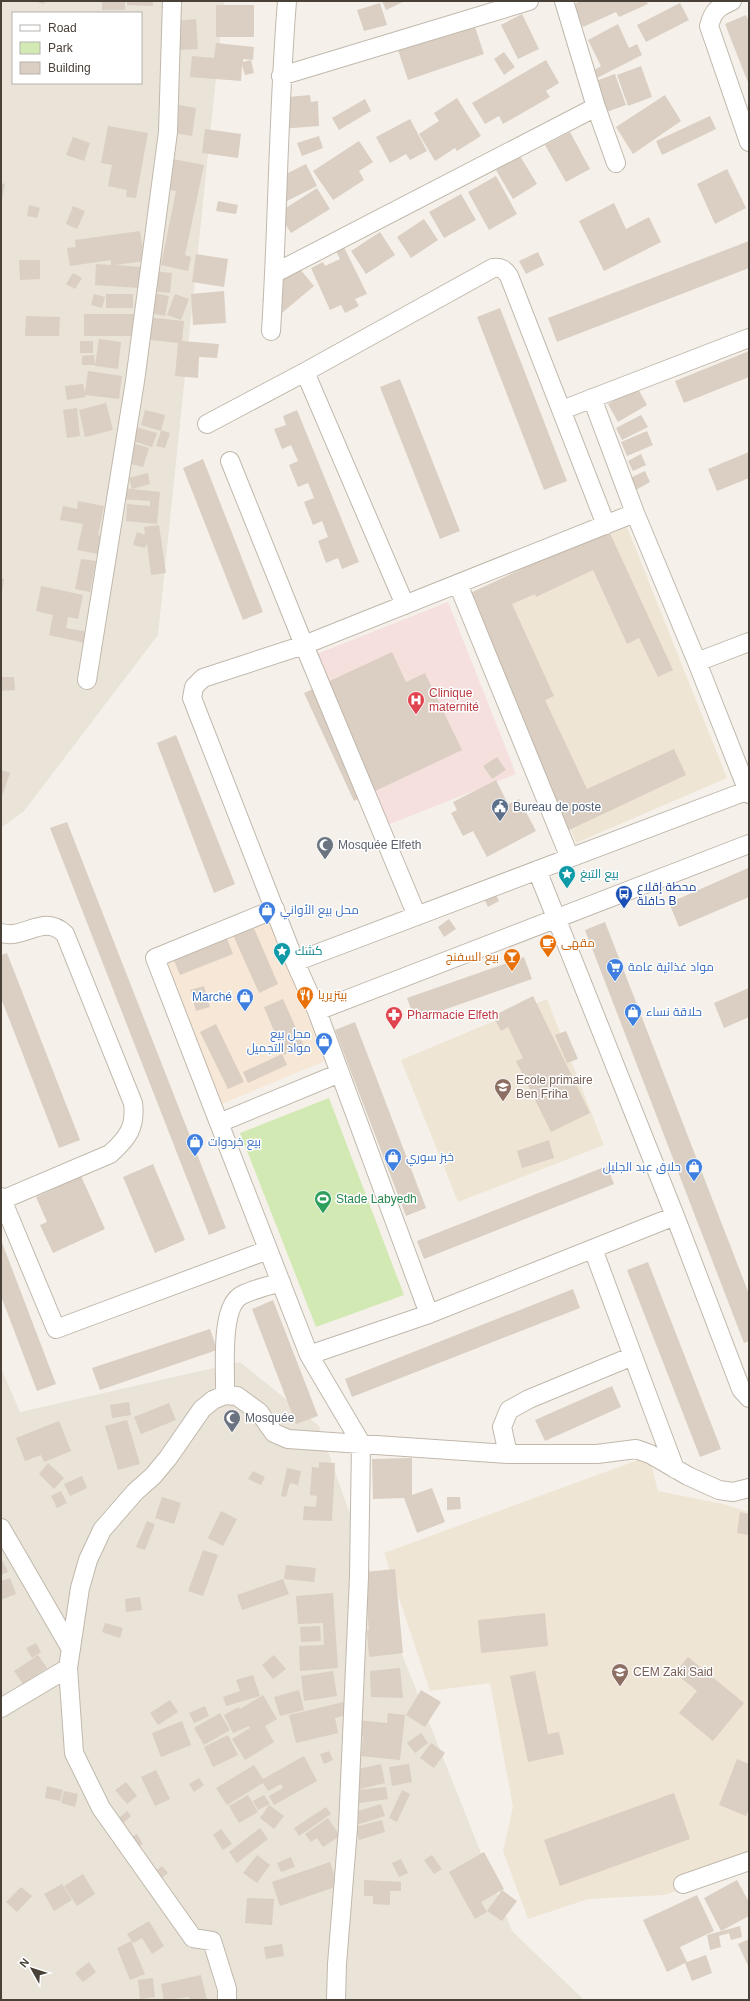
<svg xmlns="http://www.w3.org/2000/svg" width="750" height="2001" font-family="Helvetica,Cairo,sans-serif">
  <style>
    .residential { fill: #e9e3d8; fill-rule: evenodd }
    .commercial { fill: #f6e7d6 }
    .education { fill: #eee5d4 }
    .medical { fill: #f5e0de }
    .green { fill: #d3e9b3 }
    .building { fill: #dacfc2 }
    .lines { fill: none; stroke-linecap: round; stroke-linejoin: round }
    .minor-casing { stroke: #c1b8ac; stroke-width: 20 }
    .minor { stroke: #fff; stroke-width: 18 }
    .labels { text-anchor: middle; stroke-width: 3; stroke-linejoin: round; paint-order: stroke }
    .health-label { font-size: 12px; fill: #be3a42; stroke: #fff; text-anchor: start }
    .service-label { font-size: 12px; fill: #4e5e75; stroke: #fff; text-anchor: start }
    .worship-label { font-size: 12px; fill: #5b616d; stroke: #fff; text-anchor: start }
    .culture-label { font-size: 12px; fill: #0d838f; stroke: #fff; text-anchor: start }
    .transit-label { font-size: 12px; fill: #164399; stroke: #fff; text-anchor: start }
    .shop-label { font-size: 12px; fill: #366cbe; stroke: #fff; text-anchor: start }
    .food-label { font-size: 12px; fill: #c56008; stroke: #fff; text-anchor: start }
    .education-label { font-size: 12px; fill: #785e54; stroke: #fff; text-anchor: start }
    .leisure-label { font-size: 12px; fill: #27864d; stroke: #fff; text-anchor: start }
  </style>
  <rect width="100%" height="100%" fill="#f5f1ea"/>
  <path class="residential" d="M1,1H224L158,635L24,811L1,828ZM13,13H141V83H13Z
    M240,1362L319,1426L380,1599L512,1931L584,2000H1V1368L20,1412Z"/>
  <path class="commercial" d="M271,920L325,1061L219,1105L166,963Z"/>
  <path class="education" d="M627,527L727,778L576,843L474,593Z
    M547,999L604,1145L458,1202L401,1060Z
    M649,1456L658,1491L723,1504L749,1512V1865L665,1895L588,1899L528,1919L503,1851L513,1807L490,1683L430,1691L384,1553Z"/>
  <path class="medical" d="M448,602L516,774L385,826L314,655Z"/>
  <path class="green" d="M329,1098L404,1295L316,1327L240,1133Z"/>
  <path class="building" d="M34,1H45L44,4Z
    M102,1H125V10H102Z
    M127,1H153V6L127,5Z
    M382,1H405L386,10Z
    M580,1H646L648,4L619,17L616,12L583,27L573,5Z
    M380,3L387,25L364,31L357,10Z
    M680,3L689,20L646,42L637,25Z
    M216,5H254V37H216Z
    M522,14L539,49L518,59L501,25Z
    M746,15L749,21V85L725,24Z
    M196,19L198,49L177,50L176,21Z
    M474,24L484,54L408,80L398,50Z
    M618,24L629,48L637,44L642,55L595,79L591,72L601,66L588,40Z
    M216,43L254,47L253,60L243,59V62L251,60L254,73L245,75L242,65L241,81L190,77L192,56L214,58Z
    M504,52L515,67L504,75L494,59Z
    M546,60L559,83L546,91L550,97L503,124L499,116L485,124L472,103Z
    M641,66L652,97L628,106L617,75Z
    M615,74L626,105L601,114L590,83Z
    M310,95L311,102L318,101L319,126L279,129L277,98Z
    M665,95L681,121L633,154L616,127Z
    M457,98L481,136L457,151L455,148L435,161L419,134L439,121L434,113Z
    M365,99L371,111L339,130L332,118Z
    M179,105L196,108L192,136L174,133Z
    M710,116L716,129L662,155L656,141Z
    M410,119L427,151L410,160L406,154L390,163L376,137Z
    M108,126L148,133L136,198L126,197L127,190L108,186L112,165L101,163Z
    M205,129L241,134L238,158L202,153Z
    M570,132L590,169L566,182L545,145Z
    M319,136L323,148L302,156L297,143Z
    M73,137L90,143L84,161L66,155Z
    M359,141L373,162L359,171L364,180L333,200L313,171Z
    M520,156L537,184L513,199L496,170Z
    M173,159L204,165L185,255L191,257L188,271L161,265L176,191L166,189Z
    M306,164L317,186L285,202L274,180Z
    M727,169L746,208L715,224L697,184Z
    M496,176L517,214L489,230L468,192Z
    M1,183L5,184L2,199H1Z
    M317,188L330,209L291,233L278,213Z
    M461,194L476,220L444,238L429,212Z
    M218,201L238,205L236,214L216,211Z
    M614,203L626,229L649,217L661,242L604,271L579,221Z
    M29,205L40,208L37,218L27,216Z
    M73,206L85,211L77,229L66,224Z
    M424,219L438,240L411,258L397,237Z
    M140,231L145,261L115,265L141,267L139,288L95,285L96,264L111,265V260L70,266L67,248L76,247L75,240Z
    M380,232L395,255L366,274L351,251Z
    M749,241V268L557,342L548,318Z
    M342,243L367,294L355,299L359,306L345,313L341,305L330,310L311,268L323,262L325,266L340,259L334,247Z
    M538,252L544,265L526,274L519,261Z
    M196,254L228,259L224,287L192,282Z
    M19,260H40V279L20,280Z
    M295,263L314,286L276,318L262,300L275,289Z
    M154,271L172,273L170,293L152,291Z
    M73,273L82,278L75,289L66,284Z
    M224,291L226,323L193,325L191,294Z
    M153,293L169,296L165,316L150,313Z
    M94,294L105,297L102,308L91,305Z
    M106,294H133V308H106Z
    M175,294L189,299L181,320L167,315Z
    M500,308L567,481L544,490L477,317Z
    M84,314H134L133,336H84Z
    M26,316L60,317L59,336H25Z
    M145,317L184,321L182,341L219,344L217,358L199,357L198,378L175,376L178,343L143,339Z
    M99,339L121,342L118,369L95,366Z
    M80,341H93V353H80Z
    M749,351V377L684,403L675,381Z
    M94,355L95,365H82V356Z
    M88,371L122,376L119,399L85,395V397L67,400L65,386L83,384L85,392Z
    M400,379L460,531L440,539L380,387Z
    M637,387L647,405L618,422L608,404Z
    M106,403L113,430L85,437L79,410Z
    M77,408L80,436L67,438L63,410Z
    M145,410L165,415L161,430L170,433L165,448L156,446L161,431L141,425Z
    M297,410L359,562L342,569L338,558L326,563L318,541L328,537L322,521L313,525L304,502L314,498L311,490L308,483L298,487L289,465L298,461L291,445L282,449L274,429L286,425L283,416Z
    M641,415L648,427L622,440L616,428Z
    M135,427L157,433L152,447L130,440Z
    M647,431L653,445L627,456L621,442Z
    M133,443L149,448L143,467L127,463Z
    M749,452V478L717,491L708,469Z
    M641,454L646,465L633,471L628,461Z
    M203,459L263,612L243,620L183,468Z
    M645,471L650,482L634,491L628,479Z
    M148,473L150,484L132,489L129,478Z
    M122,488L160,492L157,524L126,521L127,504L150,506V501L121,499Z
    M78,501L104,506L98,535L101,536L98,554L77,550L83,524L60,520L63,506L77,509Z
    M159,525L166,573L151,575L147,543L145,548L133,545L137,532L145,535L144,527Z
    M608,529L673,670L658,677L639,638L627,644L593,570L536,597L535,594L512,604L554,696L545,700L587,789L674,749L686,775L569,830L466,608L468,594Z
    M81,559L96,561L90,592L75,589Z
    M1,579H4L2,592H1Z
    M41,586L83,595L78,619L68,617L66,628L88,632L85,643L49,635L53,615L36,611Z
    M392,652L406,682L425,673L462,750L354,801L304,693Z
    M1,677H14L15,690L1,691Z
    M176,735L235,884L214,893L157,743Z
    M497,757L506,770L492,779L483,766Z
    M1,770L10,773L1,799Z
    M496,780L508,804L519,799L536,831L487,857L473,831L463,836L451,813L457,810L453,802Z
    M67,822L226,1228L209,1235L50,828Z
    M748,868L749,897L679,927L669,903Z
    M495,893L499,901L488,907L484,899Z
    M449,919L456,929L444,937L438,927Z
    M605,922L749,1294V1341L744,1343L585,930Z
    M253,926L278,984L259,993L233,935Z
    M226,936L233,954L180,975L173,958Z
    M7,953L80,1140L59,1148L1,998V955Z
    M524,957L532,979L415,1020L407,998Z
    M204,986L210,1007L196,1011L190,990Z
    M749,988V1017L724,1028L714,1003Z
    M533,996L590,1113L551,1132L516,1061L523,1058L508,1027L501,1031L493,1016Z
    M283,999L304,1046L284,1055L264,1007Z
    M355,1022L426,1208L406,1216L335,1030Z
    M216,1024L244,1082L228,1089L200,1032Z
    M566,1031L578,1059L567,1063L555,1035Z
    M282,1054L287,1065L248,1083L243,1072Z
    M549,1140L554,1158L522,1168L517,1151Z
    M153,1164L185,1240L155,1253L123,1177Z
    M607,1166L614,1184L424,1259L417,1241Z
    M81,1176L105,1229L53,1253L40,1225L47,1222L36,1197Z
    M1,1240L56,1384L37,1391L1,1296Z
    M648,1262L721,1449L700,1457L627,1270Z
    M573,1289L580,1308L352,1397L345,1379Z
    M273,1300L318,1416L296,1424L252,1309Z
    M210,1329L217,1350L100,1390L92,1368Z
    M612,1386L621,1407L545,1441L535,1420Z
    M129,1402L131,1415L112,1418L110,1405Z
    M169,1403L176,1420L141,1434L134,1417Z
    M127,1420L140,1464L118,1470L105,1426Z
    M59,1421L71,1451L44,1462L41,1455L25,1461L16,1438Z
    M412,1458V1495L432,1488L445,1522L417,1533L404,1498L373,1499L372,1459Z
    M319,1462L335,1463L332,1521L303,1520L304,1506L316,1507L317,1496L310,1495L312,1467L319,1468Z
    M48,1463L64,1478L54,1489L39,1474Z
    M287,1468L301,1471L298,1485L290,1483L286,1497L281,1496Z
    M253,1471L265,1477L261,1485L248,1479Z
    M82,1476L87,1488L70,1496L64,1484Z
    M61,1491L67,1503L57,1508L51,1496Z
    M162,1497L181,1503L174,1524L155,1518Z
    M447,1497H460L461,1509L447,1510Z
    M221,1511L237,1519L223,1546L208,1538Z
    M740,1512L749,1514V1535L737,1533Z
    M147,1521L155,1524L145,1550L136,1547Z
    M203,1550L218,1555L203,1596L188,1591Z
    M1,1561H3L8,1572L1,1575Z
    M286,1565L316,1568L314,1582L284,1579Z
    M395,1569L403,1653L369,1657L367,1630H369L364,1572Z
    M10,1578L16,1594L1,1600V1581Z
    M283,1579L289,1594L242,1610L237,1595Z
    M333,1593L338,1668L300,1671L299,1646L324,1645L323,1623L298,1624L296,1596Z
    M140,1597L142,1610L126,1612L125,1599Z
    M545,1613L548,1646L481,1653L478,1620Z
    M105,1623L123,1628L120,1638L102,1632Z
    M320,1626L321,1641L301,1642L300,1627Z
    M36,1643L41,1652L32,1658L26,1648Z
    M38,1655L47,1668L23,1684L14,1671Z
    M274,1655L286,1669L273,1679L262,1665Z
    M688,1657L744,1703L713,1741L679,1713L697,1691L675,1673Z
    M400,1668L403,1698L371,1697L370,1671Z
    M333,1671L337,1696L304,1701L301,1676Z
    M535,1671L548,1734L559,1732L564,1754L528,1762L510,1676Z
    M253,1675L260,1696L226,1706L223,1697L240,1691L236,1680Z
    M299,1690L304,1710L280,1716L274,1697Z
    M421,1690L441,1702L425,1727L406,1715Z
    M263,1695L277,1719L265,1726L274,1742L245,1760L232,1739L250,1728L249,1726L233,1733L224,1715L239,1707L240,1709Z
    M170,1700L178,1712L158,1725L150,1713Z
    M348,1701L350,1714L335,1718L338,1733L296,1743L289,1715Z
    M205,1706L209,1716L194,1723L189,1713Z
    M220,1713L230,1730L204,1745L194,1728Z
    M388,1713L405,1715L400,1760L361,1756L363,1736L355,1735L357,1720L387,1723Z
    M182,1721L191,1745L161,1757L152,1733Z
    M421,1733L428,1743L415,1753L407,1743Z
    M228,1735L238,1755L213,1767L204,1747Z
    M431,1743L445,1753L434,1768L420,1758Z
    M329,1751L333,1760L324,1764L320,1754Z
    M304,1756L317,1781L274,1805L269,1796L283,1788L281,1784L268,1791L263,1783L227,1805L216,1788L254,1765L263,1779Z
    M737,1759L749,1764V1809L746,1816L719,1805Z
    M381,1764L385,1783L352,1791L353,1770Z
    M409,1764L412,1782L392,1786L389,1767Z
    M156,1770L170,1799L155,1806L141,1777Z
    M199,1778L204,1785L194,1792L189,1784Z
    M126,1782L137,1796L127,1804L115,1790Z
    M47,1786L63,1790L60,1801L45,1798Z
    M386,1787L388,1799L359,1803L358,1790Z
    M402,1790L410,1794L397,1822L389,1818Z
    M64,1791L78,1794L75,1807L61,1803Z
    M674,1793L690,1839L560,1886L544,1840Z
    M248,1795L258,1812L239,1823L229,1806Z
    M264,1795L270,1804L258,1810L253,1801Z
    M381,1804L385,1816L356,1825L352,1813Z
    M269,1805L284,1816L274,1829L260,1818Z
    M326,1807L331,1814L299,1836L294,1828Z
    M127,1811L131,1816L120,1826L115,1821Z
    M328,1818L340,1836L323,1847L317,1838L311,1842L305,1834Z
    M382,1820L385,1832L359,1840L355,1827Z
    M260,1828L268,1839L237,1863L229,1852Z
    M221,1829L232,1844L223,1850L213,1835Z
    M137,1834L143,1844L129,1852L123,1842Z
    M484,1852L504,1889L481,1902L487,1912L475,1919L449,1872Z
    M257,1855L270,1865L257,1883L243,1873Z
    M432,1855L442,1869L434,1874L424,1860Z
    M291,1857L295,1867L281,1872L277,1863Z
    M401,1859L408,1873L399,1877L392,1863Z
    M330,1862L338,1886L280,1906L272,1882Z
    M162,1866L168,1873L158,1881L152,1874Z
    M83,1874L95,1894L77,1906L64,1886Z
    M364,1880L401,1882V1891H390V1905L373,1904V1896H364Z
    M737,1880L749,1902V1916L721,1931L704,1898Z
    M62,1884L72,1900L54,1911L44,1894Z
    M21,1887L32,1896L17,1912L6,1902Z
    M502,1890L517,1901L502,1921L487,1911Z
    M697,1895L714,1931L680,1947L687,1962L706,1955L712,1973L692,1981L685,1963L667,1972L643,1920Z
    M247,1898L274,1899L272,1925L245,1923Z
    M149,1921L164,1946L152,1954L142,1938L133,1943L127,1934Z
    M740,1926L742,1937L731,1940L729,1933L719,1936L721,1947L710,1950L707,1935Z
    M749,1939V1968L738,1944Z
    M131,1941L145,1974L130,1980L117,1948Z
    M282,1944L284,1956L266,1959L264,1947Z
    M89,1962L96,1972L83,1982L75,1973Z
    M201,1975L207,2000H190L189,1997L164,2000L161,1984Z
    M153,1978L155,1997L140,1999L138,1980Z"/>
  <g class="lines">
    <defs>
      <path id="minor" d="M564,1L596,107L616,163
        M732,1C718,7 713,11 709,26L749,142
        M281,76L529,1
        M275,273L596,107
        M271,331C278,221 278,111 287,1
        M305,372L405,605
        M592,398L635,513L697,662L749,794
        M562,410L749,338
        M207,424L305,372L493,268C501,267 504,269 509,276L606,525
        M230,461L304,645L417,916
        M458,584L570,858
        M697,662L749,642
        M87,680L135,381L168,132L172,1
        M537,870L675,1216L741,1389L749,1398
        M275,909L155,958L309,1355L429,1314L675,1216
        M1,933C25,940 43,913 65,934L133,1103C136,1127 128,1138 110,1154L2,1200
        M295,962L749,790
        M317,1011L749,844
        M219,1123L340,1073
        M1,1197L56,1329L268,1250
        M593,1249L675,1469
        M429,1314L317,1011L295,962L192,698L194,687L203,678L304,645L635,513
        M309,1355L361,1443L359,1577L348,1828L337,1964L336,2000
        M225,1395C226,1372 219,1306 242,1295C254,1289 268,1286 281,1282
        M508,1454L502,1427L509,1410L529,1399L633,1356
        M1,1528L71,1649
        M1,1708L68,1668
        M683,1884L749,1861
        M227,2000V1989L212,1941L193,1938L101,1808L74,1753L68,1668L80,1588L88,1560L102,1530L135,1492L153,1476L168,1458L202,1409L213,1400L225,1395L237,1396L259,1412L274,1433L288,1439L508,1454H597L636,1449L650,1454L688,1476L719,1490L733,1492L749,1488"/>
    </defs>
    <use href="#minor" class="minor-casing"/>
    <use href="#minor" class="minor"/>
  </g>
  <defs>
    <symbol id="hospital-pin" viewBox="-11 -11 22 30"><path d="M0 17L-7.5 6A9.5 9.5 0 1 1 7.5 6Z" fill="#e0444e" stroke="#fff"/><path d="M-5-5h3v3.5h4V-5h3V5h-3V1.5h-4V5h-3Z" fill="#fff"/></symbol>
    <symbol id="civic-pin" viewBox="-11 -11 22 30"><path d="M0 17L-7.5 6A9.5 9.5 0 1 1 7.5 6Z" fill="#5c6f8a" stroke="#fff"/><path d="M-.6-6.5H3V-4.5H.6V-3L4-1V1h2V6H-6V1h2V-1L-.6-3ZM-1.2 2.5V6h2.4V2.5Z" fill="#fff"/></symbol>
    <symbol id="mosque-pin" viewBox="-11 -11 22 30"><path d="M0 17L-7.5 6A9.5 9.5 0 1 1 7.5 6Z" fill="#6b7280" stroke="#fff"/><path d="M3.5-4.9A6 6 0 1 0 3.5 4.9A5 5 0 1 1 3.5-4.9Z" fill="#fff"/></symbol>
    <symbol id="sight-pin" viewBox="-11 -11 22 30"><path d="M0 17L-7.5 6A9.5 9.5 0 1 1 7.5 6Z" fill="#0f9aa8" stroke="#fff"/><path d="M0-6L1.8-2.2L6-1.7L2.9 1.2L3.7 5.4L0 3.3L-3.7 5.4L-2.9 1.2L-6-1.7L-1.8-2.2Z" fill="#fff"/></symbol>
    <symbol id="bus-pin" viewBox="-11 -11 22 30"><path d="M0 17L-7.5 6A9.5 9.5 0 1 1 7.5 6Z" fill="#1a4fb4" stroke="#fff"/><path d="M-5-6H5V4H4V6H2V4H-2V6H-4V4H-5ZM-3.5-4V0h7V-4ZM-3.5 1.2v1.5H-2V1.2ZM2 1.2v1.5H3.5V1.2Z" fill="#fff"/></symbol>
    <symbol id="shop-pin" viewBox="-11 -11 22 30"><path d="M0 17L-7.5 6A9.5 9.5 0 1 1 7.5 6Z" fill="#3f7fe0" stroke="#fff"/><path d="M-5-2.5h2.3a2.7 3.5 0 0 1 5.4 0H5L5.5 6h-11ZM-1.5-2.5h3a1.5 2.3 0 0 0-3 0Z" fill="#fff"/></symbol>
    <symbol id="cafe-pin" viewBox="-11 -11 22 30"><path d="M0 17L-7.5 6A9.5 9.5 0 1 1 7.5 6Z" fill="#e8710a" stroke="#fff"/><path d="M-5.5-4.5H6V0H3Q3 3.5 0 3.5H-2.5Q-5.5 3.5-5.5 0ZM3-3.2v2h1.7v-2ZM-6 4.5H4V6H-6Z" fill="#fff"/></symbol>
    <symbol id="bar-pin" viewBox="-11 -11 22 30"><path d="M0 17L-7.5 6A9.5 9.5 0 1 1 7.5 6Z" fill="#e8710a" stroke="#fff"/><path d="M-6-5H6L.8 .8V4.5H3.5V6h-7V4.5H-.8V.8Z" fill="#fff"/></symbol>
    <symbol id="supermarket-pin" viewBox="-11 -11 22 30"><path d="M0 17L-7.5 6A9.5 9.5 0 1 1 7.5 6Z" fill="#3f7fe0" stroke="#fff"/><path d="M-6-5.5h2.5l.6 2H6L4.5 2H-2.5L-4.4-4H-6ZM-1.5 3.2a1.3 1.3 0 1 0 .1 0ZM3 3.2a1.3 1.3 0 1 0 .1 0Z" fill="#fff"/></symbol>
    <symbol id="restaurant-pin" viewBox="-11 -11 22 30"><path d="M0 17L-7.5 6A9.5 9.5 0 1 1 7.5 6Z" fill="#e8710a" stroke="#fff"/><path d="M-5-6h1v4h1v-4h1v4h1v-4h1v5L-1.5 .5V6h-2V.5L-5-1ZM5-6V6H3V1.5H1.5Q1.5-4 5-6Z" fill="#fff"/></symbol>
    <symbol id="pharmacy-pin" viewBox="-11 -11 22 30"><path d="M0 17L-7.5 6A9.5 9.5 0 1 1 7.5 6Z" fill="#e0444e" stroke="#fff"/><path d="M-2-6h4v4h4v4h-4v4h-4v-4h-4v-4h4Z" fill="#fff"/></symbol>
    <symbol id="school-pin" viewBox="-11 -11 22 30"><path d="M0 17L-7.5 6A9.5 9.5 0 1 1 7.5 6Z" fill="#8d6e63" stroke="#fff"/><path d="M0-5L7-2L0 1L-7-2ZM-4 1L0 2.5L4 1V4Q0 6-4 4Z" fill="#fff"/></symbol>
    <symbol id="stadium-pin" viewBox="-11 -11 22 30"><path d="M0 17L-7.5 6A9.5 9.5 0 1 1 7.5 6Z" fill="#2e9e5b" stroke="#fff"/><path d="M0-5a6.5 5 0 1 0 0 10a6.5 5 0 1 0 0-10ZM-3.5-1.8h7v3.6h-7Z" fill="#fff"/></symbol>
  </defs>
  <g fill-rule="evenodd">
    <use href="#hospital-pin" x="406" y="690" width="20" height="27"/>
    <use href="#civic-pin" x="490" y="797" width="20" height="27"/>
    <use href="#mosque-pin" x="315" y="835" width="20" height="27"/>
    <use href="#sight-pin" x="557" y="864" width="20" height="27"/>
    <use href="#bus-pin" x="614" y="884" width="20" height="27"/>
    <use href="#shop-pin" x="257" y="900" width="20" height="27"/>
    <use href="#cafe-pin" x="538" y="933" width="20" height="27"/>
    <use href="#sight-pin" x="272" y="941" width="20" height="27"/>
    <use href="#bar-pin" x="502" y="947" width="20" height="27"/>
    <use href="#supermarket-pin" x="605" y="957" width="20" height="27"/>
    <use href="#restaurant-pin" x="295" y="985" width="20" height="27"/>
    <use href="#shop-pin" x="235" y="987" width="20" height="27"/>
    <use href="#shop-pin" x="623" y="1002" width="20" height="27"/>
    <use href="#pharmacy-pin" x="384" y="1005" width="20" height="27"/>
    <use href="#shop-pin" x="314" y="1031" width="20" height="27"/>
    <use href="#school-pin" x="493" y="1077" width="20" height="27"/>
    <use href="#shop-pin" x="185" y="1132" width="20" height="27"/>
    <use href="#shop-pin" x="383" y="1147" width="20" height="27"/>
    <use href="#shop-pin" x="684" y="1157" width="20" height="27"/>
    <use href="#stadium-pin" x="313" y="1189" width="20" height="27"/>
    <use href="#mosque-pin" x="222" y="1408" width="20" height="27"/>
    <use href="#school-pin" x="610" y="1662" width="20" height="27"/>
  </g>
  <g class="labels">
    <g class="health-label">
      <text x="429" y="697">Clinique<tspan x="429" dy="14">maternité</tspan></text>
      <text x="407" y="1019">Pharmacie Elfeth</text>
    </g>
    <g class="service-label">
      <text x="513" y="811">Bureau de poste</text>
    </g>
    <g class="worship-label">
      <text x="338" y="849">Mosquée Elfeth</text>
      <text x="245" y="1422">Mosquée</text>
    </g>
    <g class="culture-label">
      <text x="580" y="878">بيع التبغ</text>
      <text x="295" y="955">كشك</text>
    </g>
    <g class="transit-label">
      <text x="637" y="891">محطة إقلاع<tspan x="637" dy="14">حافلة B</tspan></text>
    </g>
    <g class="shop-label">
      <text x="280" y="914">محل بيع الأواني</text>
      <text x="628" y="971">مواد غذائية عامة</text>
      <text x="232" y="1001" text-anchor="end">Marché</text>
      <text x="646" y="1016">حلاقة نساء</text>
      <text x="311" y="1038" text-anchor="end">محل بيع<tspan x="311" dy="14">مواد التجميل</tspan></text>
      <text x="208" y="1146">بيع خردوات</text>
      <text x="406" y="1161">خبز سوري</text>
      <text x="681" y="1171" text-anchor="end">حلاق عبد الجليل</text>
    </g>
    <g class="food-label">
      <text x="561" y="947">مقهى</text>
      <text x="499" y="961" text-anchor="end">بيع السفنج</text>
      <text x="318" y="999">بيتزيريا</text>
    </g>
    <g class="education-label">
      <text x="516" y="1084">Ecole primaire<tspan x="516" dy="14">Ben Friha</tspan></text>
      <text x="633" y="1676">CEM Zaki Said</text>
    </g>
    <g class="leisure-label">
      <text x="336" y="1203">Stade Labyedh</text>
    </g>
  </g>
  <rect width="750" height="2001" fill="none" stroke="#494138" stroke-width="4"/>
  <rect x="12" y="12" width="130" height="72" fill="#ffffff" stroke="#b6b3af"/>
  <rect x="20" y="25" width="20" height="6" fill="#ffffff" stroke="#b6b3af"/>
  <text x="48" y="32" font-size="12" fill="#494138">Road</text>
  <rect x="20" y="42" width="20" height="12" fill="#d3e9b3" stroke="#b6b3af"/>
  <text x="48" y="52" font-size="12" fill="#494138">Park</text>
  <rect x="20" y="62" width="20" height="12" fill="#dacfc2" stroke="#b6b3af"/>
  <text x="48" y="72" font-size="12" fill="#494138">Building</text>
  <g transform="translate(32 1969) rotate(309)" stroke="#ffffff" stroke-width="3" paint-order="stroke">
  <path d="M0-3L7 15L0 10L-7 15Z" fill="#494138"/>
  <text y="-6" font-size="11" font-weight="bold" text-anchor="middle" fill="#494138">N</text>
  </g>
</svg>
